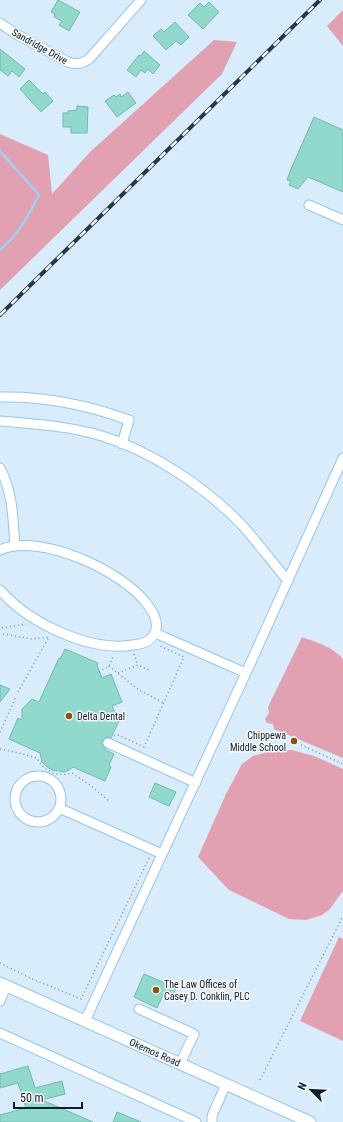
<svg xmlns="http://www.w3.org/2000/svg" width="343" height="1122" font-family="'Roboto Condensed',sans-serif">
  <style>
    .green { fill: #e1a1b1 }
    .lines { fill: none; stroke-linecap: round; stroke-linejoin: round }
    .stream { stroke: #9fd1f8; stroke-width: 2.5 }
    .building { fill: #90d9cc; stroke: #72baae }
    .minor-casing { stroke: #94c5eb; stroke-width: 11 }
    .major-casing { stroke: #94c5eb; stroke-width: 13 }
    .path { stroke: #7d90a0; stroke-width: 1.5; stroke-dasharray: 1 3; stroke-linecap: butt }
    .minor { stroke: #fff; stroke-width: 9 }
    .major { stroke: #fff; stroke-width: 11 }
    .rail-casing { stroke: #253846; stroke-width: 4 }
    .rail { stroke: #f6f6f6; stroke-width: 2.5; stroke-dasharray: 8; stroke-linecap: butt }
    .poi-dot { fill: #8d520e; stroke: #f6f6f6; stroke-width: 1.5 }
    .labels { text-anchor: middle; stroke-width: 3; stroke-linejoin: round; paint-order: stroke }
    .street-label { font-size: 10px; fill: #0d202e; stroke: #f6f6f6 }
    .poi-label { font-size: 10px; fill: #0d202e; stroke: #f6f6f6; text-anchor: start }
  </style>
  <rect width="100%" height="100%" fill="#d8ecfc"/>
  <path class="green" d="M343,10V46L327,26Z
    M214,40L237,42L222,74L0,290V134L48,155L52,194L90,152Z
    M302,637C316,642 333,647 343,659V758L274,729L273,724L267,723L265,719L269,713L268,707Z
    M292,750L314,756L343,769V891L329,910L322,915L306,920L289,919L229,890L198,857L226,794L242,764L253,756L271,751Z
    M339,937L343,939V1041L300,1021Z"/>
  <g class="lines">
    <path class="stream" d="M0,151L39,195C28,216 19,234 0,250"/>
  </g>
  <path class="building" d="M58,0L80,12L69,31L59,25L62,21L54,17L55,14L51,12Z
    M209,2L219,12L203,29L188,15L200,3L204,7Z
    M175,22L189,37L181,45L176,41L166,50L153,36L161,29L164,32Z
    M0,49L25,69L19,77L12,71L8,76L0,70Z
    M144,51L160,65L153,74L148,69L145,73L141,70L136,77L127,70L139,55L141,56Z
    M29,80L43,94L45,92L53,101L41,112L20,89Z
    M128,92L136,103L117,117L105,101L114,95L116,97L120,94L121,97Z
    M77,106L88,107L87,133H71V127H63V113H68V111L77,110Z
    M314,117L343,130V192L308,177L298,189L289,185L291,181L287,180L291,169Z
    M65,649L98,663L97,665L102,678L111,674L122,702L112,706L117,717L120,719L111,738L107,737L102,741V744L106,749V750L114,754L109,765L111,767L105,781L73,767L69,770L64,772L52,770L47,767L42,762L40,753L9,739L18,718L22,720V709L32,699L39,702L59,658L60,659Z
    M0,685L10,689L0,702Z
    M155,783L176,792L169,806L149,797Z
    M144,974L176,988L172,997L164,993L157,1008L134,997Z
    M28,1066L35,1088L62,1081L65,1094L42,1100L93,1122H0V1115L26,1108L18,1083L0,1088V1074Z
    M117,1112L141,1122H113Z"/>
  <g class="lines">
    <defs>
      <path id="minor" d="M0,23L16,34L68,62C76,65 83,64 90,58L141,0
        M309,205L343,220
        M0,397C44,396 88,405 129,420L122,444
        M0,421C34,424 69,426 102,436C152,451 205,487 242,525C258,543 273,563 288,581
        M0,468C13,492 13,520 15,546
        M0,550C39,532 123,571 147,604C152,611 158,619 156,629C154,640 143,644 133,645C89,652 29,623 0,590
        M155,633L246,673
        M108,743L196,783
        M15 799a23 23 0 1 1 46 0a23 23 0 1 1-46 0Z
        M59,808L162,854
        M0,1001L6,986
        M139,1009L194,1034L180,1064
        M85,1021L246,673L343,458
        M0,1033L196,1122
        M212,1122V1116L226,1084"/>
      <path id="major" d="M0,983L310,1122"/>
    </defs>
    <use href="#minor" class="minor-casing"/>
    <use href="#major" class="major-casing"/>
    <path class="path" d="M2,628L26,624
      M3,634L32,639L49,637
      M134,654L138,665
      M109,666L139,690L164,703
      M99,672L109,666L113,656L112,655
      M118,673L138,665L151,671
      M18,692L49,637
      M0,732L16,697
      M114,736L118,735L144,747L184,657L158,645
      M301,745L343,764
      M0,749L15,752L37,758C44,772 57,777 72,773L90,785L109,801
      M0,963L30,978L81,999L149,858
      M260,1080L343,916"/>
    <use href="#minor" class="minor"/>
    <use href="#major" class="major"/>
    <defs>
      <path id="rail" d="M0,315L320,0"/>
    </defs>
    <use href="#rail" class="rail-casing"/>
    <use href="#rail" class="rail"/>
  </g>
  <g class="poi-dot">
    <circle cx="69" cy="716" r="4"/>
    <circle cx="294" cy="741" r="4"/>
    <circle cx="156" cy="990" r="4"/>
  </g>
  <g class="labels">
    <g class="street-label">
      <text transform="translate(40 46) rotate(29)" y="4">Sandridge Drive</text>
      <text transform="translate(155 1052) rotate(24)" y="4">Okemos Road</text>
    </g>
    <g class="poi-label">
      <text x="77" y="720">Delta Dental</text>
      <text x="286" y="739" text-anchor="end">Chippewa<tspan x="286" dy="12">Middle School</tspan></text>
      <text x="164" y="988">The Law Offices of<tspan x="164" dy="12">Casey D. Conklin, PLC</tspan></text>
    </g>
  </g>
  <g transform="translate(311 1090) rotate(294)" stroke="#f6f6f6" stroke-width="3" paint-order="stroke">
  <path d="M0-3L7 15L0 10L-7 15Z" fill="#0d202e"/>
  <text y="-6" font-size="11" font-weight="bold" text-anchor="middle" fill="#0d202e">N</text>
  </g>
  <path d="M14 1102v6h68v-6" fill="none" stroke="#0d202e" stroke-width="2"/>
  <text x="20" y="1102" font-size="12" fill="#0d202e" stroke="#f6f6f6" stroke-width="3" paint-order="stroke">50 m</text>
</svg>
